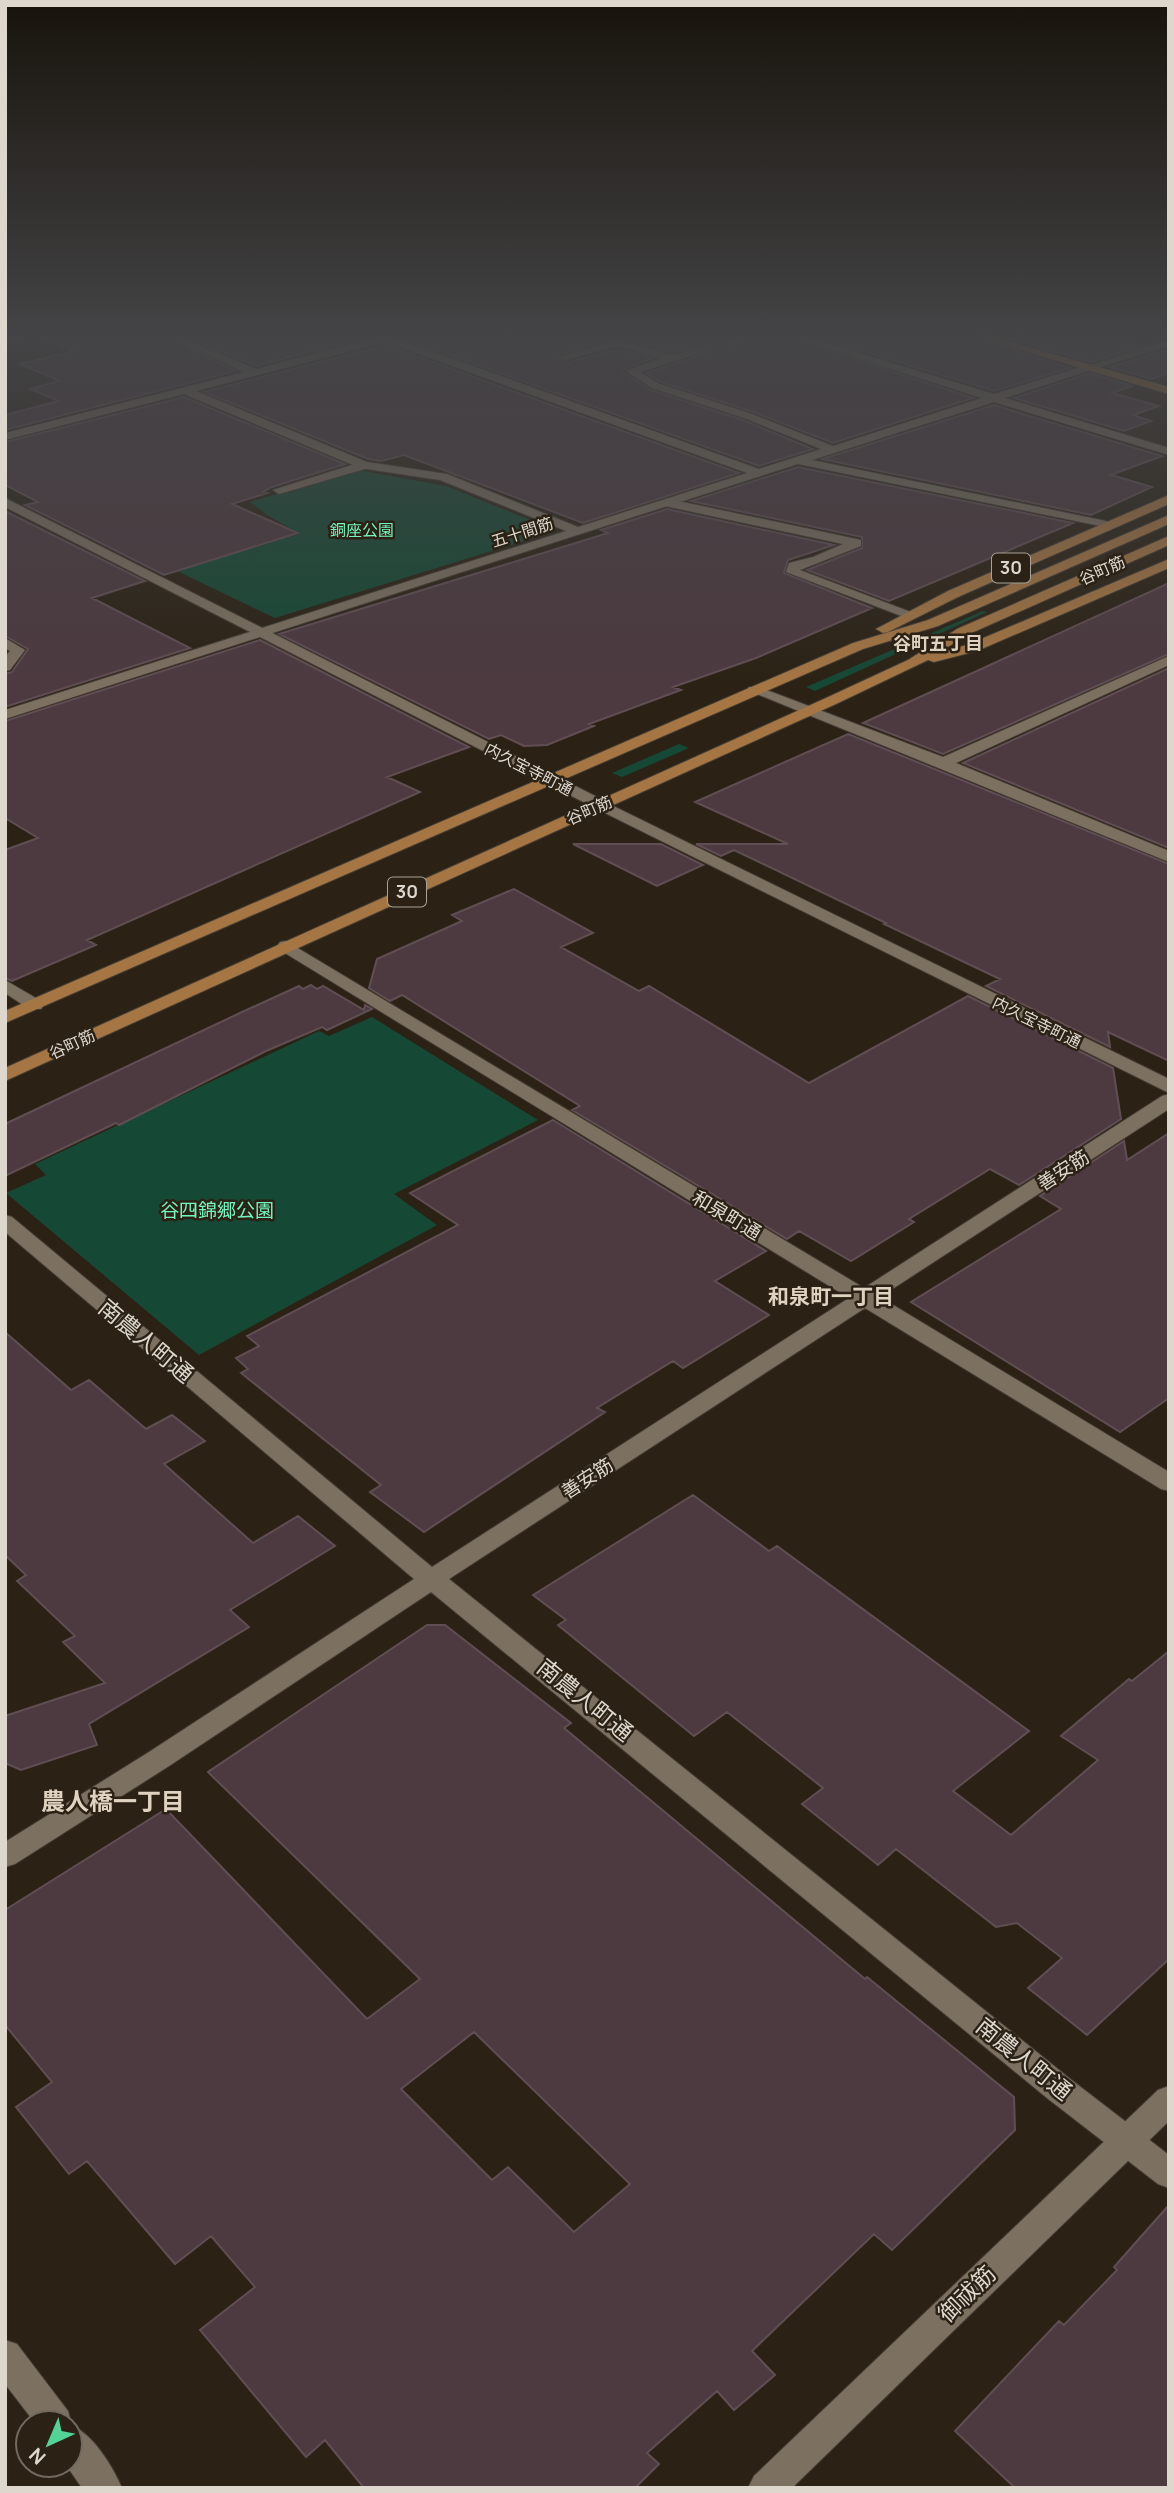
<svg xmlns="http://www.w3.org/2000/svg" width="1174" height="2493" font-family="Manrope,'Noto Sans JP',sans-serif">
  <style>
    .green { fill: #164935 }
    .building { fill: #4c3a40; stroke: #614e54; stroke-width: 2; fill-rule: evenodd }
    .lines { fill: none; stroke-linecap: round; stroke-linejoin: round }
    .service-casing { stroke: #443c33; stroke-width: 2 }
    .minor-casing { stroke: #443c33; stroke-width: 2 }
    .tertiary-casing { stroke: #443c33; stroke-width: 2 }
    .primary-casing { stroke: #443c33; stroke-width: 2 }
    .trunk-casing { stroke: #443c33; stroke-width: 2 }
    .service { fill: #7c7061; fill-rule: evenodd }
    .minor { fill: #7c7061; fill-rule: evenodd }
    .tertiary { fill: #7c7061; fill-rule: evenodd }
    .primary { fill: #a57644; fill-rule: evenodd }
    .trunk { fill: #b2783a; fill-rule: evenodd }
    .labels { text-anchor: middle; stroke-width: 5; stroke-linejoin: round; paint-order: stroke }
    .far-park-label { font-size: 16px; fill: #72f5c0; stroke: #2b2215 }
    .far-street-label { font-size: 16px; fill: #ddd7ce; stroke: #2b2215 }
    .shield { fill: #2b2215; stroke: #a8a196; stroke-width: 2 }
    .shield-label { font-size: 18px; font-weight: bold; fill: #ddd7ce }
    .far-neighbourhood-label { font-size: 18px; font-weight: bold; fill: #dfd2c1; stroke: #2b2215 }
    .street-label { font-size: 19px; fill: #ddd7ce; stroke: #2b2215 }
    .park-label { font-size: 19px; fill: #72f5c0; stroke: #2b2215 }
    .neighbourhood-label { font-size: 21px; font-weight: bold; fill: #dfd2c1; stroke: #2b2215 }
    .near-street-label { font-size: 23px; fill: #ddd7ce; stroke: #2b2215 }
    .near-neighbourhood-label { font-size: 24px; font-weight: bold; fill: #dfd2c1; stroke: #2b2215 }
  </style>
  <rect width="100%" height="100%" fill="#2b2215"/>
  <path class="green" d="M358,470L446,486L550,528V533L275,618L175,570L300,534L267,515L250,502Z
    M983,611L987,612L815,691L806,687Z
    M679,744L689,748L622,777L612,773Z
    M372,1017L538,1120L394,1194L437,1225L199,1355L6,1193L46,1175L35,1164L319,1031L329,1036Z"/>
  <path class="building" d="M36,334H158L236,371L5,430V415L59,401L30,389L60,381L20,364L74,351Z
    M181,334H378L256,366Z
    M412,334H584L598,340L606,334H735L721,341L729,347L760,334H779L973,398L833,443L753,412L661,382L646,373L705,354L706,346L673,352L617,337L558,356L566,363L618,349L653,358L625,369L623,372L651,390L743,420L813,449L759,466L405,339Z
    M806,334H963L1070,368L994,391Z
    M993,334H1101L1143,346L1091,362Z
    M386,345L739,473L583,523L404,455L381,461L368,459L204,392Z
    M1163,351L1169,352V373L1151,379L1109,367Z
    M1090,373L1132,386L1112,393L1159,406L1133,415L1151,421L1124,431L1014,398Z
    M184,397L345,464L272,487L263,492L267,493L232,504L298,533L164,575L25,505L38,502L5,485V442Z
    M994,405L1162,456L1111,475L1152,487L1091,515L822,459Z
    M798,467L1073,523L889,601L807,570L862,548V537L691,501Z
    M667,509L834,545L788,560L784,573L872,608L756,658L673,687L681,690L589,724L594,726L547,745L524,746L501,735L489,739L279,634L608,533L601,530Z
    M5,511L145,581L92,598L190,648L5,707V674L12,672L28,649L5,636Z
    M1169,583V654L943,754L863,723Z
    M260,640L469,747L387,777L420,792L87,940L96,945L12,981L5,978V850L38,838L5,818V721Z
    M1169,668V848L963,763Z
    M848,734L1169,864V1061L1108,1032L1110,1047L986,986L1000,979L884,924L886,923L734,850L721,856L696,844H788L695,802Z
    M573,844H661L703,865L657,886Z
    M514,889L593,933L561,947L639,991L649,986L809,1083L968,996L1113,1068L1121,1119L1019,1185L990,1169L909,1219L914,1222L851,1261L799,1231L787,1239L572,1110L580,1106L402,995L390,1001L369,988L377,959L462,921L452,915Z
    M311,985L317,989L323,986L364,1010L365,1005L372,1009L327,1030L322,1027L266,1051L119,1125L116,1123L5,1176V1124L242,1012L299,986L303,989Z
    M553,1120L766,1251L715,1281L769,1315L683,1368L673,1361L597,1408L605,1412L424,1532L370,1492L381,1485L241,1373L248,1369L236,1358L259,1346L247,1336L458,1225L410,1193Z
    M1169,1133V1398L1120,1432L911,1302L1061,1209L1040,1196L1124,1141L1127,1160Z
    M5,1332L71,1390L89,1380L146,1429L172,1415L205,1441L164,1464L253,1543L298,1516L335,1546L230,1610L249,1627L89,1724L97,1745L21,1770L5,1763V1716L105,1683L63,1642L75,1636L17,1581L26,1575L5,1555Z
    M693,1495L769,1551L777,1546L1029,1731L953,1791L1011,1835L1098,1760L1061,1736L1129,1679L1132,1681L1169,1651V1959L1087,2035L1028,1988L1062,1958L1017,1923L996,1927L896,1849L878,1865L802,1804L823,1788L727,1712L694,1736L558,1625L566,1620L533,1595Z
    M427,1625H445L571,1723L564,1728L865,1979L867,1977L1014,2097L1015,2130L892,2250L874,2234L752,2351L775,2375L734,2410L717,2391L647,2453L659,2464L635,2488H364L325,2440L306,2457L200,2330L255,2287L211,2236L175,2264L87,2161L69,2174L16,2107L52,2082L5,2025V1910L166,1809L367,2019L420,1979L208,1772ZM474,2032L630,2184L574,2232L508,2167L492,2180L401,2089Z
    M1169,2205V2488H1015L955,2431L1059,2321L1064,2325L1117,2270L1114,2267Z"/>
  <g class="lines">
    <defs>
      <path id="service" d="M587,334H604L599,337Z
        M364,461L370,465L368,468L279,494L273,490Z
        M669,499L861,540V546L800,570L916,614L909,618L904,617L786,572L789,563L813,557L843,544L665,506V500Z
        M5,638L25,650L10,670L5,671V657L10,651L5,648Z"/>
      <path id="minor" d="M160,334H174L256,369L385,335L410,334L398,339L759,469L821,449L744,418L652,388L626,371L661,358L618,346L565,360L560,357L618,340L673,355L704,348V352L640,372L660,384L752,414L833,446L982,398L781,334H797L994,394L1087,365L1092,368L1091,370L1005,398L1169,448V455L994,402L812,460L1106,521L1112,525L1110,528L798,464L5,719V710L566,531L440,480L360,468L184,394L5,440V433L244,372ZM386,342L747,473L578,527L447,474L367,462L196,391Z
        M742,334H758L728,345L723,342Z
        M1169,656V665L956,763L1169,851V862L747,690L749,687H759L943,757Z
        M601,800L1169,1079V1093L595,808L593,805L595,802Z
        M286,941L864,1288L1162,1096L1169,1094V1109L880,1297L1169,1472V1491L1161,1489L865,1308L449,1579L1069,2078L1169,2155V2188L1158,2184L1047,2098L431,1592L169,1766L15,1864L5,1867V1842L149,1752L414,1579L5,1232V1215L12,1217L432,1567L849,1298L280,950L277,946L280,942Z
        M5,980L41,1001L44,1005L41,1009H29L5,993Z"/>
      <path id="tertiary" d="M1169,340V346L1087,371L1082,368Z
        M5,498L607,802L609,805L601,810L595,808L5,507Z
        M1169,2086V2121L792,2488H748L754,2476L1158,2090Z
        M5,2340L17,2344L68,2411L72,2426C93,2434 113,2467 122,2488H82L66,2465H70V2423H35L5,2384Z"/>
      <path id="primary" d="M13,334H33L5,342V336Z
        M1169,495V504L958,597L888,632L883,633L876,629L948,591Z
        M1169,515V524L938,626L863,649L5,1023V1011L853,643L928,620Z
        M1169,536V545L967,635L940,652L967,645L1169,559V568L977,651L934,662L928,660L836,704L5,1081V1068L826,698L908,660L957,629Z"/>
      <path id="trunk" d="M966,334H983L1169,387V394Z"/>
    </defs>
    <use href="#service" class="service-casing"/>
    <use href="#minor" class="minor-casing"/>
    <use href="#tertiary" class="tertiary-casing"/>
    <use href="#primary" class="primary-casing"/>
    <use href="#trunk" class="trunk-casing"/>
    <use href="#service" class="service"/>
    <use href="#minor" class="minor"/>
    <use href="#tertiary" class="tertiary"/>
    <use href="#primary" class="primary"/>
    <use href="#trunk" class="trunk"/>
  </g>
  <linearGradient id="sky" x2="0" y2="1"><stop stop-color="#18130c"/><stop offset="0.49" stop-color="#444446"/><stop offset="1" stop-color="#444446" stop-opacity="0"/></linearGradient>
  <rect width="1174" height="683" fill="url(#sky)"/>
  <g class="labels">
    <g class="far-park-label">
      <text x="362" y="536">銅座公園</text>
    </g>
    <g class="far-street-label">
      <text transform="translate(522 532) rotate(-18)" y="6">五十間筋</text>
      <text transform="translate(1102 570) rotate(-24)" y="6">谷町筋</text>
      <text transform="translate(529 769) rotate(27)" y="6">内久宝寺町通</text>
      <text transform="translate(589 810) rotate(-24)" y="6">谷町筋</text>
      <text transform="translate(1037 1022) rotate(26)" y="6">内久宝寺町通</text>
      <text transform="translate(72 1044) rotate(-25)" y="6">谷町筋</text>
    </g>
    <g class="shield">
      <rect x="992" y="553.5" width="38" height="29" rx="5"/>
      <rect x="388" y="877.5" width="38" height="29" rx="5"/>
    </g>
    <g class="shield-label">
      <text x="1011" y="574">30</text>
      <text x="407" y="898">30</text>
    </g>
    <g class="far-neighbourhood-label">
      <text x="938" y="650">谷町五丁目</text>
    </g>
    <g class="street-label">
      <text transform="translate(1063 1170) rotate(-33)" y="7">善安筋</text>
      <text transform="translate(727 1215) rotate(31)" y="7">和泉町通</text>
      <text transform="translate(587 1478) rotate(-33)" y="7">善安筋</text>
    </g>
    <g class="park-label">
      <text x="217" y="1217">谷四錦郷公園</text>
    </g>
    <g class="neighbourhood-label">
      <text x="831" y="1304">和泉町一丁目</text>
    </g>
    <g class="near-street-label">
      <text transform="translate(146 1341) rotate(40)" y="8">南農人町通</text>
      <text transform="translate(585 1700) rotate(39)" y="8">南農人町通</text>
      <text transform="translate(1024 2059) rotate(39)" y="8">南農人町通</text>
      <text transform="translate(967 2294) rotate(-44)" y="8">御祓筋</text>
    </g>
    <g class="near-neighbourhood-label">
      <text x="113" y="1810">農人橋一丁目</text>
    </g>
  </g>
  <rect width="1174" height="2493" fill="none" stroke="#ddd7ce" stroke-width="14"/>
  <g transform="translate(49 2444) rotate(224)"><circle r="33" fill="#2b2215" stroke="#726a5f" stroke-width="2"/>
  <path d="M0-5L12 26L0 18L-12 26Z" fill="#54d396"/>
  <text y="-10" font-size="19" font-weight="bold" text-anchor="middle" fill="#ddd7ce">N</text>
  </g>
</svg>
